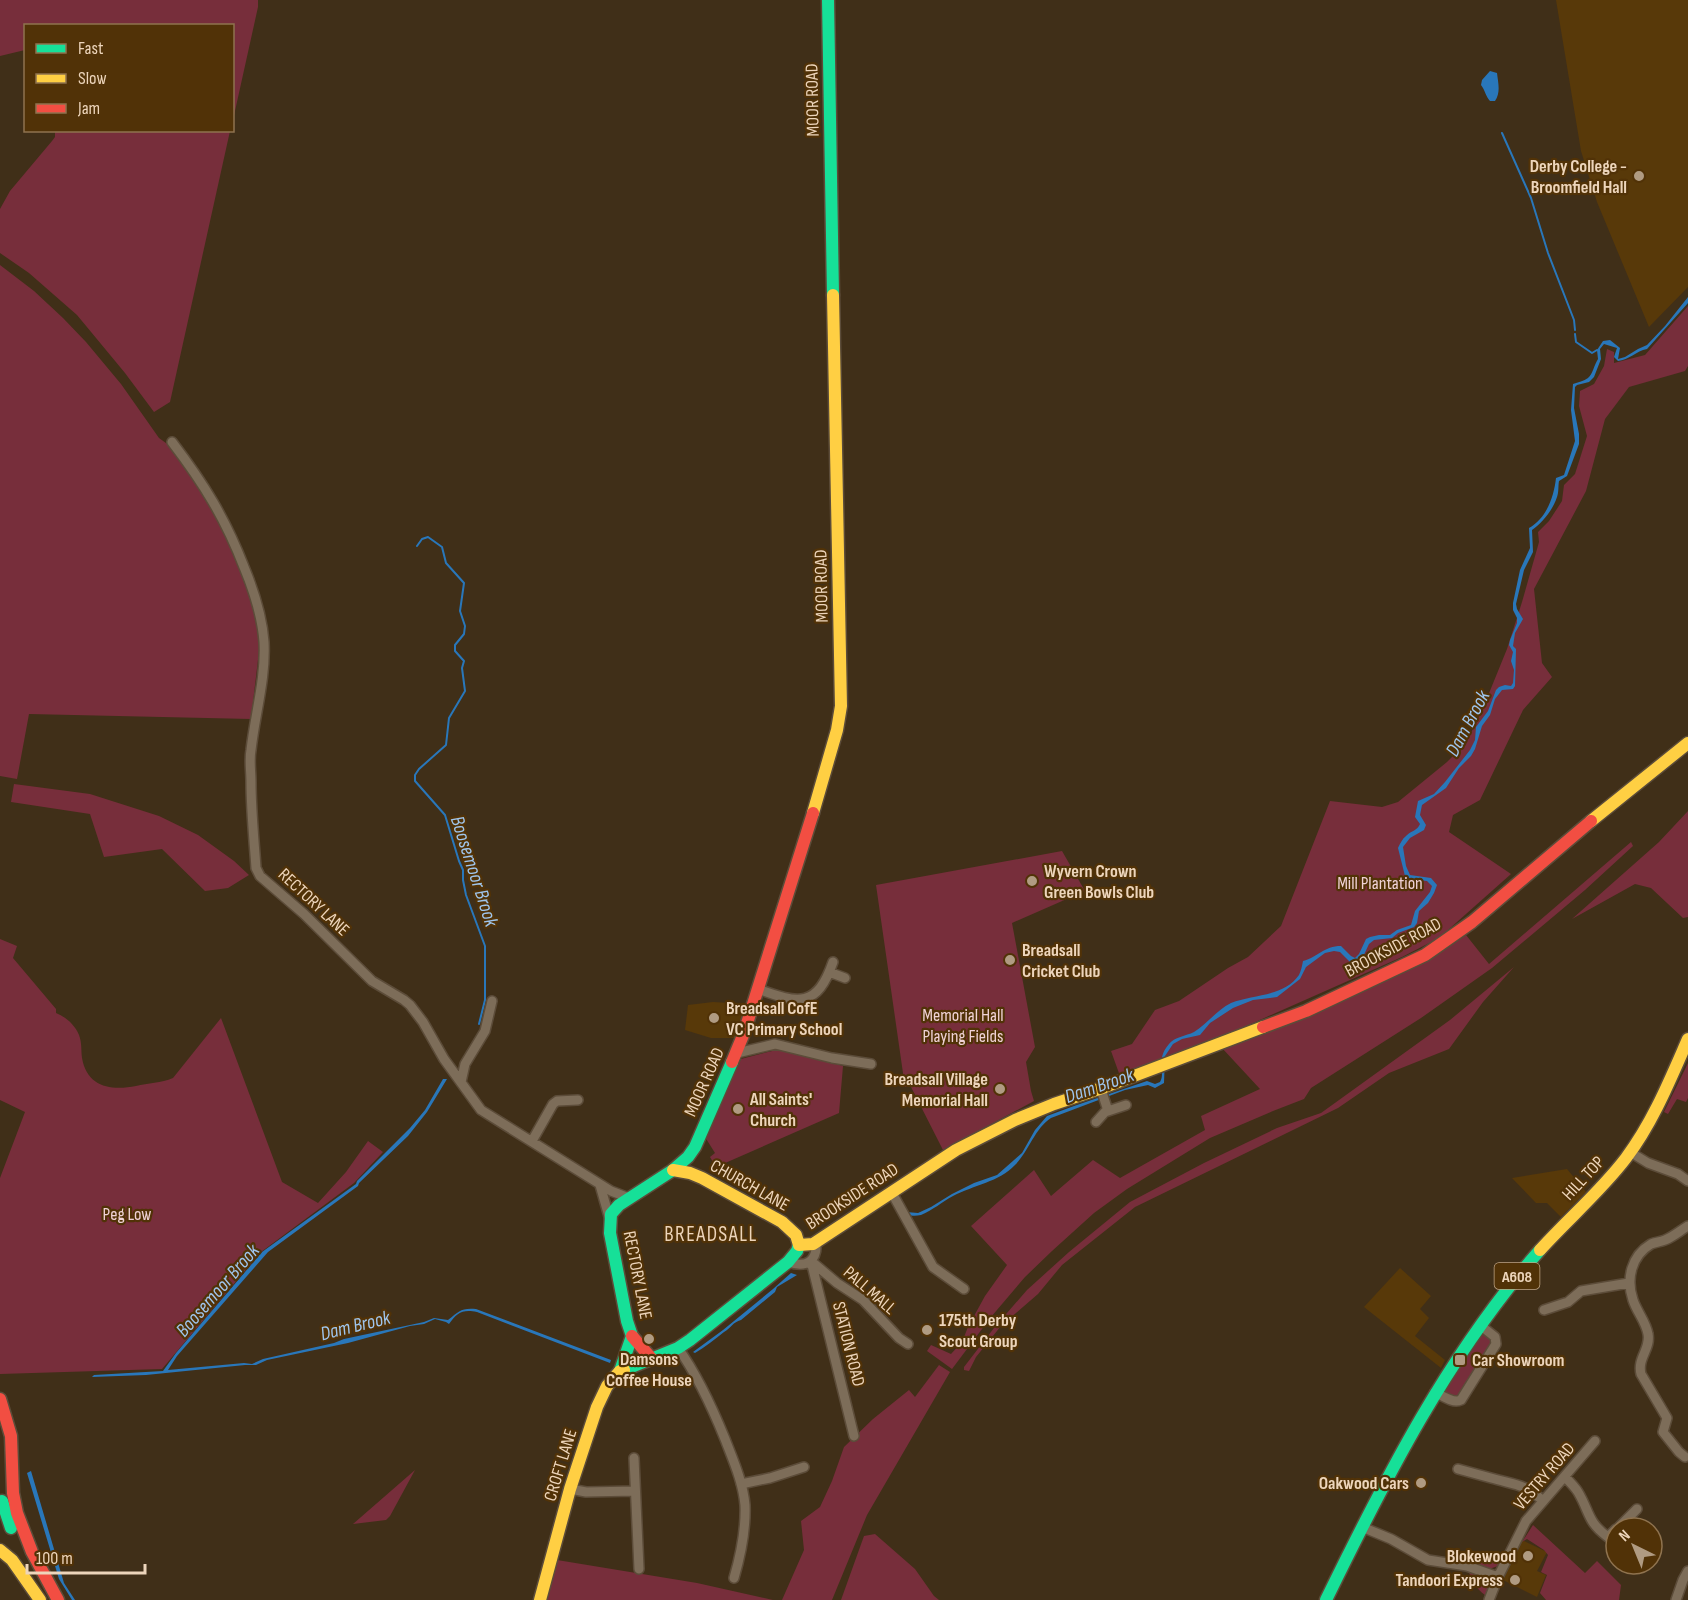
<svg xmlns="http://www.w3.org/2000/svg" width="1688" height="1600" font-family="'Sofia Sans Condensed',sans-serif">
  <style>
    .built { fill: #583909 }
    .green { fill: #772e3b }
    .water { fill: #2977ba }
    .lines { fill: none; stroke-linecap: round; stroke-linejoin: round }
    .stream { stroke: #2977ba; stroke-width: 2 }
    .street-casing { stroke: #5c4c39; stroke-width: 12 }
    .fast-casing { stroke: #5c4c39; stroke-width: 15 }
    .slow-casing { stroke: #5c4c39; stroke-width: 15 }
    .jam-casing { stroke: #5c4c39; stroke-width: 15 }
    .street { stroke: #7d6d59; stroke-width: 9 }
    .fast { stroke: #16e098; stroke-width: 12 }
    .slow { stroke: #ffcf43; stroke-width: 12 }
    .jam { stroke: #f24e42; stroke-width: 12 }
    .poi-dot { fill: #b09b82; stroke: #513207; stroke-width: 2 }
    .labels { text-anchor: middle; stroke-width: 4.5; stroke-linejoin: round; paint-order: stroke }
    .shield { fill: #513207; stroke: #bea485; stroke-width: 1.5 }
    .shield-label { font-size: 16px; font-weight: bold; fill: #edd5bb }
    .street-label { font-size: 18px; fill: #edd5bb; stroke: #513207 }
    .poi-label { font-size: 18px; font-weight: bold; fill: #edd5bb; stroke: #513207; text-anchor: start }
    .park-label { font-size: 18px; fill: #f0d2d6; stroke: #513207 }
    .water-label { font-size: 20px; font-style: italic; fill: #9fc5ec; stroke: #513207 }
    .quarter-label { font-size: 21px; letter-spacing: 1.5px; fill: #edd5bb; stroke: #513207 }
  </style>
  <rect width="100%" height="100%" fill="#402f18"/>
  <path class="built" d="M1556,0H1688V287L1649,327L1597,202L1581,151Z
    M713,1002L746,1004L735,1038H711L685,1030L688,1005Z
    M1567,1169L1586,1192L1561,1217L1547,1203H1536L1512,1178Z
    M1400,1268L1431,1296L1420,1309L1429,1318L1415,1336L1445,1360L1441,1368L1364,1307Z
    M1522,1540L1547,1552L1537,1571L1546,1575L1537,1597L1503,1580Z"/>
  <path class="green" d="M0,0H258V7L233,120L232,26H26L25,50L0,56Z
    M55,131H230L170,402L154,412L125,373L77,315L29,273L0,253V209L10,191L52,141L55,137Z
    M0,265L34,291L63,318L86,342L121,384L159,438L170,446L207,499L240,566L262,626L251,719L29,714L17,779L0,776Z
    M1688,306V366L1685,371L1629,387L1605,419L1586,491L1534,589L1542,663L1552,677L1523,710L1480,800L1453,815L1449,832L1511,874L1439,938L1402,957L1217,1039L1120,1076L1111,1051L1132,1044L1155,1010L1179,1001L1228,968L1248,957L1281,926L1330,801L1382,807L1398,802L1447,762L1466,743L1483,708L1507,649L1522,602L1539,542L1538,532L1549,521L1562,501L1564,485L1575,474L1587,436L1579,406L1580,391L1594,384L1604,366L1607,349L1614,352V363L1645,355Z
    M14,784L90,794L159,816L198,835L234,861L249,875L228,888L205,891L162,849L104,857L90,814L11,802Z
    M1688,811V917L1683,918L1651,888L1635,884L1572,919L1659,842Z
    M1631,842L1633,846L1585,890L1492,968L1421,1018L1311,1088L1304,1099L1273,1111L1210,1138L1127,1189L1094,1213L1052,1251L1025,1277L991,1317L952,1369L927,1351L931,1345L951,1354L962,1342L968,1327L985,1296L1007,1265L971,1226L1034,1170L1051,1196L1093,1160L1120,1178L1205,1130L1201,1116L1260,1089L1222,1048L1309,1017L1428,961L1466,935L1489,964Z
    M1062,851L1085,891L1012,923L1035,1047L1026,1062L1031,1091L1034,1101L943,1150L910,1085L905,1087L876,885Z
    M0,939L17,946L13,958L56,1009V1013C66,1017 75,1025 79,1035C82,1043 81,1050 82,1058C87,1087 111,1091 136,1086C148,1083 161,1083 173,1078L221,1018L282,1182L318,1203L346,1172L368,1141L383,1152L354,1183L261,1252L162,1369L0,1374V1178L25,1112L0,1100Z
    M1514,967L1483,1002L1449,1049L1389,1073L1338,1108L1135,1207L1062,1265L1038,1294L1001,1326L976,1357L969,1371L964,1370V1367L994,1328L1027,1290L1069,1252L1130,1202L1204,1163L1277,1128L1321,1113L1450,1020Z
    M772,1051H790L843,1066L839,1113L716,1167L710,1157L715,1153L705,1137L741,1059Z
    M1688,1063V1098L1686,1102L1677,1099L1668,1114L1664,1112Z
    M1483,1333L1493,1340L1491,1345L1459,1397L1451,1396L1443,1390Z
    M939,1365L950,1372L867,1515L832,1600H782L804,1550L801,1521L820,1507L832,1481L844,1447L873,1419L909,1390L915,1397Z
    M415,1470L390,1516L386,1520L353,1524Z
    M1533,1525L1585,1573L1597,1561L1621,1585L1619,1600H1546L1540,1593L1547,1575L1541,1572L1548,1555L1544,1550L1527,1539L1522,1542Z
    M875,1534L915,1569L934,1596L939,1600H841L864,1536Z
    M1491,1556L1503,1558L1498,1566L1489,1569L1473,1563L1477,1559Z
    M557,1560L697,1583L773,1600H546Z
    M1469,1570L1486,1578L1489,1586L1485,1595C1477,1589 1470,1581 1469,1570Z"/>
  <path class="water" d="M1490,71L1497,73C1498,82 1501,93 1495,101H1490C1486,97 1485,90 1481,85L1482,80Z
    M1688,297V303L1647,349C1636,351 1629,360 1618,361L1614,357L1617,348L1604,344L1600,349L1601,359L1594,377L1589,382L1577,385L1575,387L1574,408L1579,434V444L1567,476L1559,481C1558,486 1559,492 1557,497C1553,510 1542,523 1532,530L1533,552L1524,570L1516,604L1517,609L1523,619L1515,633L1513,646L1516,649L1515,686L1513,689L1502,690L1495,699L1490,715L1482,726L1475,749L1471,756L1459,768L1446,788L1422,805L1420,815L1426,825L1424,830L1410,838L1403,847L1406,866L1410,875L1431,878L1437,885L1434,893L1428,903L1419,911L1417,923L1414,927L1398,933L1392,938L1374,940L1369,944L1362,959L1357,962L1351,963L1340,952L1334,951L1325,953L1306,967L1300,979L1277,997L1253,1000L1233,1008L1210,1023L1200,1035L1182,1039L1173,1044L1165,1056L1164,1083L1155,1088L1148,1085L1125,1090L1051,1118C1035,1128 1029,1151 1015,1165C999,1182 974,1185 953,1196C942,1202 933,1210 921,1215C916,1216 913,1216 907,1215L906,1212L918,1213L931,1207L952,1194L974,1183L997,1175L1022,1153L1035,1130L1047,1116L1074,1106L1147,1081L1155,1084L1160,1082C1166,1072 1155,1060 1169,1044C1174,1037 1186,1036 1194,1032C1207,1024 1217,1010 1231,1003C1253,994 1284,997 1299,975C1301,971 1302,966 1303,961C1318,957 1324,946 1341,946L1351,956L1355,958L1359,954L1366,939L1370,937L1379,935H1390L1397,930L1411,925L1415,911L1430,892L1432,886L1427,881L1410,879L1405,876L1398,848C1400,844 1402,839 1406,836C1412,830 1417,831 1420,824L1415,817L1418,801L1434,794L1445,782L1470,750L1475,740L1476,727L1488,711L1496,690L1499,687L1505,685L1511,686L1513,683L1514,670L1511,661L1513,652L1509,645L1510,640L1517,623V618L1513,610V603L1520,570L1530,548L1529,528C1547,518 1554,496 1556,478L1564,475L1575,441L1571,410L1573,384C1578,382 1584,381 1588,378C1593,374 1594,365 1598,359L1597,350L1603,341L1610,340L1620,348L1618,359L1625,357L1638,349L1647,345L1665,326Z
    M443,1079H447L427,1112L408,1136L359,1183L358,1186L268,1252L177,1356L168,1370L244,1363L252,1364L263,1359L334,1343L344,1339L424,1322L434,1318L448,1320C460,1311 460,1308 476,1309L611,1360L610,1363L477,1312C462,1309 457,1313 449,1324L446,1322L435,1319L424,1324L410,1326L348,1343L267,1360L256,1365H245L146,1375L92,1377L94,1375L163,1371L176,1353L262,1252L356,1184L357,1181L410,1128L425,1110Z
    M791,1273L797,1275L777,1287L775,1292L741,1320C733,1322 731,1328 724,1332C715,1339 705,1347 695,1353L693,1352L723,1330L773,1289Z
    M31,1471L64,1583L75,1600H72L59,1579L27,1473Z"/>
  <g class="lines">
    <path class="stream" d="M1502,133L1531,198L1548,253L1574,320L1575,330
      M1575,334L1576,342L1592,353L1597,350
      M417,546L422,539L428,537L442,547L446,563L464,583L460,611L465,626L464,634L455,645V651L464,661L462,668L465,691L449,718L446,745L419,769L415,775V781L445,815L459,861L463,870V880L466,895L485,946V1000L479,1024"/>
    <defs>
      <path id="street" d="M172,442C204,484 225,518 244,567C254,591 262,615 264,642C266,678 255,714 251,750C249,760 251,771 251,782C251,810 254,839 256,868L260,876L304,914L372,981L404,1000L410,1005L423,1022L444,1059L481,1110L611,1191L629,1198
        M829,972L845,978
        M758,989C799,1004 817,1008 833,962
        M737,1053L775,1044L832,1058L871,1064
        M461,1082L465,1064L485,1031L492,1001
        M1101,1089L1108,1111
        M1096,1122L1105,1112L1126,1105
        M532,1141L553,1104L557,1101L578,1100
        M1630,1152L1648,1163L1678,1174L1688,1181
        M600,1185L610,1220
        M892,1193L933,1267L964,1289
        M811,1261L854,1436
        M811,1261L837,1283L863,1300L899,1338L908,1344
        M788,1262C806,1268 818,1262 816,1241
        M1544,1310L1568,1302L1581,1291L1629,1283
        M678,1348C698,1376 712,1407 725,1439C733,1460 743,1482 745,1505C746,1530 741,1554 734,1578
        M1435,1392C1443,1396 1453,1404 1461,1400L1496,1344L1495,1337L1480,1325
        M1685,1457L1679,1452L1663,1432L1667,1418L1641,1374C1637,1358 1651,1349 1648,1334C1646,1322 1637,1312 1633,1300C1626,1279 1631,1256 1651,1244C1656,1242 1660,1242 1665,1240C1673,1237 1681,1230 1688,1226
        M634,1458L639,1569
        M1458,1469C1469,1472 1480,1475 1491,1478C1515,1485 1524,1483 1543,1501
        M1565,1477C1570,1482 1575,1487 1578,1492C1590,1512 1587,1522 1608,1537L1616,1529
        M741,1484L770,1478L804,1467
        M570,1489L586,1492L635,1491
        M1362,1527L1391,1539L1428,1560L1467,1566L1498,1577
        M1618,1528L1637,1509
        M1489,1600L1498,1577L1526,1521L1595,1441
        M1676,1600L1683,1580L1688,1571"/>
      <path id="fast" d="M828,0L833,295
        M624,1370L678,1348L690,1340L788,1262L797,1251L799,1245
        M620,1371L632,1336L627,1321L610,1233L611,1214L619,1205L673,1170L688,1157L695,1147L732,1062
        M2,1501L11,1528
        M1326,1600C1386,1477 1449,1353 1540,1250"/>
      <path id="slow" d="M813,813L837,730L841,706L833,295
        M1591,821L1688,743
        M673,1170L690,1173L702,1178L782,1222L796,1235L799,1245
        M799,1245L813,1244L956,1150L1015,1120L1054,1104L1105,1087L1263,1027
        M1540,1250C1568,1219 1601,1191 1626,1158C1653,1122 1670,1080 1688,1039
        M0,1550L12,1560L40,1600
        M540,1600L570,1489L597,1407L607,1386L620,1371L624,1370"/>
      <path id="jam" d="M1263,1027L1306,1011L1425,955L1472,922L1591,821
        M732,1062L744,1033L813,813
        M632,1336L651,1358
        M0,1399L11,1436L13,1493L17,1513L32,1552L58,1600"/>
    </defs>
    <use href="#street" class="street-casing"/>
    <use href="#fast" class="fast-casing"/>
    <use href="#slow" class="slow-casing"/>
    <use href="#jam" class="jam-casing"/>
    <use href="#street" class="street"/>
    <use href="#fast" class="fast"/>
    <use href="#slow" class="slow"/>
    <use href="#jam" class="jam"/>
  </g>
  <g class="poi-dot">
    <circle cx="1639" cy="176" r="6"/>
    <circle cx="1032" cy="881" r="6"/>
    <circle cx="1010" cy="960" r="6"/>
    <circle cx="714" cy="1018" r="6"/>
    <circle cx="1000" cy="1089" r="6"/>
    <circle cx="738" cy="1109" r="6"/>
    <circle cx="927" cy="1330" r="6"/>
    <circle cx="649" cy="1339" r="6"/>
    <rect x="1454" y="1354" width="12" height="12" rx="3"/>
    <circle cx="1421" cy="1483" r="6"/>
    <circle cx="1528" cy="1556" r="6"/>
    <circle cx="1515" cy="1580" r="6"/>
  </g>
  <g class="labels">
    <rect class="shield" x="1494.5" y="1263" width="45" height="26" rx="4.5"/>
    <g class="shield-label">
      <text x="1517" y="1282">A608</text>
    </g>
    <g class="street-label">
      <text transform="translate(812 100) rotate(-91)" y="6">MOOR ROAD</text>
      <text transform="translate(821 586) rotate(-91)" y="6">MOOR ROAD</text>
      <text transform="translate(314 902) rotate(43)" y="6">RECTORY LANE</text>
      <text transform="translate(1393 947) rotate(-28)" y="6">BROOKSIDE ROAD</text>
      <text transform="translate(704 1082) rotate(-66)" y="6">MOOR ROAD</text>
      <text transform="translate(1583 1178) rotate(-47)" y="6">HILL TOP</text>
      <text transform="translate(750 1185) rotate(29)" y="6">CHURCH LANE</text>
      <text transform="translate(852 1196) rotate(-33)" y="6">BROOKSIDE ROAD</text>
      <text transform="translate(638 1275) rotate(79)" y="6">RECTORY LANE</text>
      <text transform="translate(870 1290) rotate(41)" y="6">PALL MALL</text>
      <text transform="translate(849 1344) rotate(76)" y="6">STATION ROAD</text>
      <text transform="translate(560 1465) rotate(-73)" y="6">CROFT LANE</text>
      <text transform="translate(1544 1476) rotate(-49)" y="6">VESTRY ROAD</text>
    </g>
    <g class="poi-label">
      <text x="1627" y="172" text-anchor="end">Derby College -<tspan x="1627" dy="21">Broomfield Hall</tspan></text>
      <text x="1044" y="877">Wyvern Crown<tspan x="1044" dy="21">Green Bowls Club</tspan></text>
      <text x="1022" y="956">Breadsall<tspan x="1022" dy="21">Cricket Club</tspan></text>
      <text x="726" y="1014">Breadsall CofE<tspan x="726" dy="21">VC Primary School</tspan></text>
      <text x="988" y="1085" text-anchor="end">Breadsall Village<tspan x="988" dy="21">Memorial Hall</tspan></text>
      <text x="750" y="1105">All Saints'<tspan x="750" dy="21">Church</tspan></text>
      <text x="939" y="1326">175th Derby<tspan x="939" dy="21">Scout Group</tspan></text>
      <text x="649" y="1365" text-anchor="middle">Damsons<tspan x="649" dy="21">Coffee House</tspan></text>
      <text x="1472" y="1366">Car Showroom</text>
      <text x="1409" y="1489" text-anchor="end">Oakwood Cars</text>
      <text x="1516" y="1562" text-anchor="end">Blokewood</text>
      <text x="1503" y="1586" text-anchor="end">Tandoori Express</text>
    </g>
    <g class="park-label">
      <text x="1380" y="889">Mill Plantation</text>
      <text x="963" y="1021">Memorial Hall<tspan x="963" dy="21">Playing Fields</tspan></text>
      <text x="127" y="1220">Peg Low</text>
    </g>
    <g class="water-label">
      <text transform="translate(1467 723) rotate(-62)" y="7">Dam Brook</text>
      <text transform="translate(475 871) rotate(72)" y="7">Boosemoor Brook</text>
      <text transform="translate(1099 1085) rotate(-19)" y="7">Dam Brook</text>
      <text transform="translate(217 1290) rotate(-49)" y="7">Boosemoor Brook</text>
      <text transform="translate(355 1325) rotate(-14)" y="7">Dam Brook</text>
    </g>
    <g class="quarter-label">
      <text x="711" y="1241">BREADSALL</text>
    </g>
  </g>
  <rect x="24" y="24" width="210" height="108" fill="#513207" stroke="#8f734f" stroke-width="1.5"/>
  <rect x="36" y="44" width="30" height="9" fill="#16e098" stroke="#8f734f" stroke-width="1.5"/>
  <text x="78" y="54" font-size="18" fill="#edd5bb">Fast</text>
  <rect x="36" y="74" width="30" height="9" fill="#ffcf43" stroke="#8f734f" stroke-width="1.5"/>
  <text x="78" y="84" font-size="18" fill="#edd5bb">Slow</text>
  <rect x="36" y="104" width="30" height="9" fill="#f24e42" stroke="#8f734f" stroke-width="1.5"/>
  <text x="78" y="114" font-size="18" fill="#edd5bb">Jam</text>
  <g transform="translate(1634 1546) rotate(317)"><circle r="28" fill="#513207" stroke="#8f734f" stroke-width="1.5"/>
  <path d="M0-4.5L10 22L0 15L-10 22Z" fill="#b09b82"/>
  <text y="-9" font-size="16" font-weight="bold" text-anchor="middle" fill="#edd5bb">N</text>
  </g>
  <path d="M27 1564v9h118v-9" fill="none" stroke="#edd5bb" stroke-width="3"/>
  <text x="36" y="1564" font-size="18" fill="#edd5bb" stroke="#513207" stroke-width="4.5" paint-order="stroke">100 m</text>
</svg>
